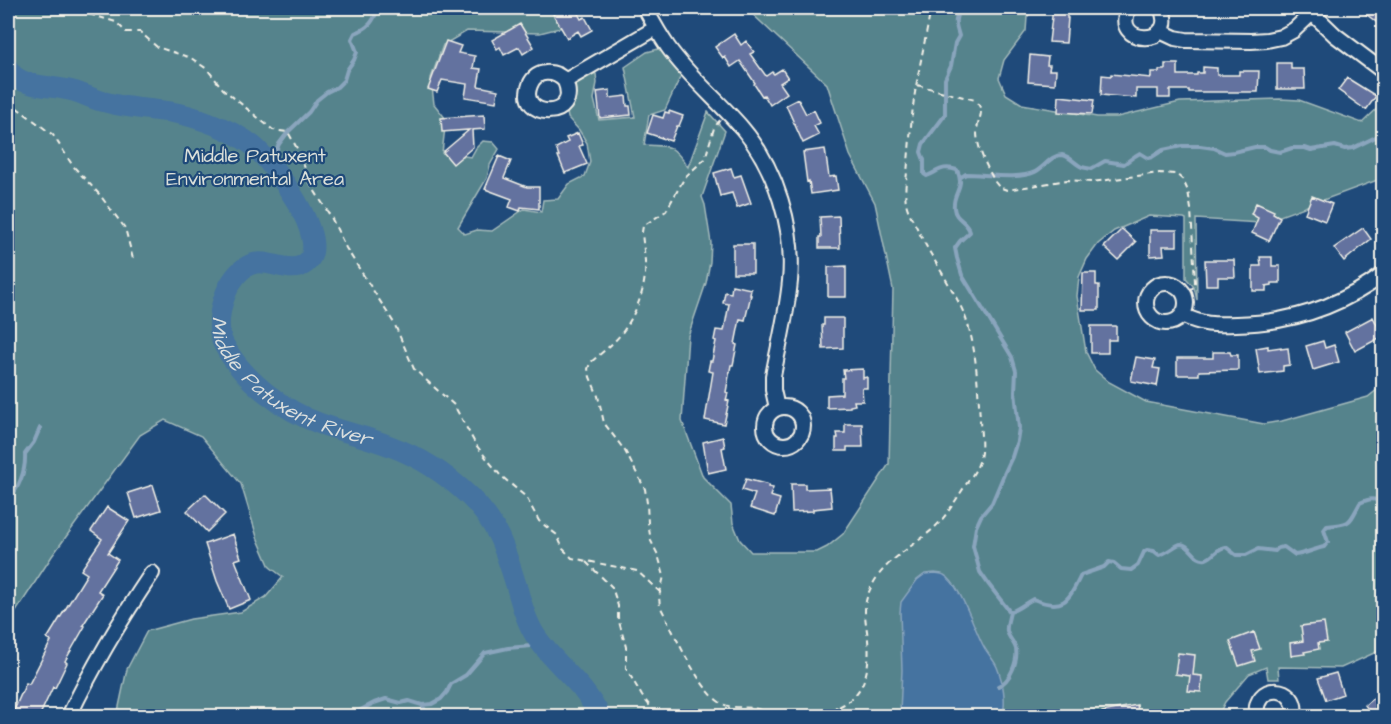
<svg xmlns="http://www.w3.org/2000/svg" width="1391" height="724" font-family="'Architects Daughter',sans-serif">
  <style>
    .green { fill: #55838c; stroke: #a4baba; stroke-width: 1.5 }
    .water { fill: #4473a0; stroke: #8aa5bd; stroke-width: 1.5 }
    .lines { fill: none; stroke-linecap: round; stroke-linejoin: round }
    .stream { stroke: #8aa5bd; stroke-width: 4 }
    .river { stroke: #4473a0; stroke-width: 21 }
    .building { fill: #64729f; stroke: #f4f1e8; stroke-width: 1.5 }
    .minor-casing { stroke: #f4f1e8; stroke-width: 18 }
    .path { stroke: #f4f1e8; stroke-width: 2; stroke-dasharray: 6 4.5; stroke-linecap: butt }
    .minor { stroke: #1f4a7a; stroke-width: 14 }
    .labels { text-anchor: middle; stroke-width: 4.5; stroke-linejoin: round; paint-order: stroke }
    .park-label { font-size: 20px; fill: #dce0da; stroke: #1f4a7a }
    .water-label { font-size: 21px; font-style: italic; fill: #dadedd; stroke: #1f4a7a }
  </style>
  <rect width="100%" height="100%" fill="#1f4a7a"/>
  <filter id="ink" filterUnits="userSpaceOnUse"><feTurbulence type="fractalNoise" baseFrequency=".0167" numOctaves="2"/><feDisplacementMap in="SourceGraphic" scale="12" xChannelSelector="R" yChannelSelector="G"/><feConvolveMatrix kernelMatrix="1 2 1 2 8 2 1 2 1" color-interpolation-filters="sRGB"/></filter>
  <g filter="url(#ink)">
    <path class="green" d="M8,8H580L579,23L540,33L467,31L443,45L431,78L434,104L446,119L442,153L471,157L476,148L483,141L493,142L499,149L490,165L487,178L458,227L465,234L477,230L492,231L524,209L541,212L543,200L558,199L569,184L585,176L590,162L587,143L579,130L568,118L566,106L580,76L588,72L596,74L597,83L594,99L599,120L635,117L625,67L647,52L662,48L684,69L665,110L649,115L644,145C670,146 672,144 688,167L708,112L725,131L702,197L705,205L711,243L710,262L706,283L688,336L682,421L703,477L731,505L733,523L740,540L751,552H817L827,547L843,534L889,464L893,289L875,203L850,155L827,84L746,8H1035L1027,17L1026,31L1004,60L999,78L1006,94L1022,104L1097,117H1117L1180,102L1280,99L1299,100L1362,123L1383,103V178L1261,223L1196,219L1197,300L1194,287L1186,278V219L1184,218L1149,216L1114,231L1098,244L1087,259L1079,277L1077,296L1086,352L1095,370L1109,382L1146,402L1264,424L1282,421L1368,397L1383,385V649L1341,668L1278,667L1279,679H1268L1266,667L1249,674L1225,702L1218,716H117L127,669L147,631L191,619L241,612L266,597L283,577L270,567L257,537L241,484L201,436L165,420L140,435L52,556L8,624Z"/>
    <path class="water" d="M935,573C938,574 941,573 944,575C960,583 975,631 984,647C988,654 994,660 997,667C1003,682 1006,700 1003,716H899L900,712L902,670L900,612L901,602L917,580L925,574Z"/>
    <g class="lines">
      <path class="stream" d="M960,8C954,20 955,23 959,36L955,43L951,66L945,79V115L923,144L921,152L924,160V174L927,176C939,171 943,165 957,170C966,188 952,192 954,208C955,220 967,220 970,232L960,241L955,248L957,258L962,275L1012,357L1016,371L1015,392L1019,428L1017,441L1012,457L1005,472L992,503L981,516L976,527L973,546L980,572L989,585L1010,612C1009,618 1006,625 1007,631C1008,637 1014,642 1016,649C1018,661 1010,682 998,686
        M271,163L279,144L288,132L309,112L317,100L327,92L337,87L344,80L347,70L354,60L357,52L352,39L355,33C369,28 374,21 378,8
        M961,177L966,174C985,174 1019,180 1035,172C1045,167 1051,155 1062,155C1070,156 1075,164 1082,167C1085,168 1088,168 1091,169L1105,161L1124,164L1135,156L1140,153L1148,158L1152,157L1163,150L1182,146H1200L1214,148L1225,153L1234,152L1255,147H1265L1270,150L1280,152L1292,148H1305L1311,150L1335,146L1345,149L1353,148L1384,133
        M8,501C19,487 26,472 25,454L34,442L40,428
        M1010,612C1019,609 1025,603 1033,599C1063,611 1068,602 1081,575L1104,567L1109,562L1114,563L1121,569L1131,570L1138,565L1144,552L1147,550L1154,551L1159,555C1168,553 1176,544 1181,544C1192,545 1194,561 1206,559C1214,557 1216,548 1226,547L1236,555H1246L1258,549L1275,551L1278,548L1284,547L1295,555C1305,554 1314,549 1324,547L1328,542L1324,530L1327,526C1352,524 1349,523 1360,503C1370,498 1374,498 1384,503
        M422,705L426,712V716
        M316,716L324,714L351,715L374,703L386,699L401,703L409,701L422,705L432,704L441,699L447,692L451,684L466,675L485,653L508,648L543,645"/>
      <path class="river" id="s1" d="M8,68C10,71 12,74 14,76C29,88 56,86 73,91C84,94 94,100 105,102C126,108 148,109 170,112C196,116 231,129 252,145C272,161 333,241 306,263C291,276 269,258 252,264C227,272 211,322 224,345C243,380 284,411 321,424C344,432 367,437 390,446C420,457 446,474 469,496C499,525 505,550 517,588C521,603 526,621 535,635C548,655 567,671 582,689C589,698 595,707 601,716"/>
    </g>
    <path class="building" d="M565,8H575L581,19L585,17L592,30L581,36L578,31L567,38L553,14Z
      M1053,8H1067V18H1068L1066,43L1049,42Z
      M1358,8H1383V27Z
      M520,24L534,47L523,54L519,47L504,55L500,47L497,49L492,40Z
      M734,34L741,45L746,41L754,52L750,54L766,76L772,72L774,74L782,69L788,78L780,83L787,93L770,105L764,95L762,96L754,84L755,83L740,61L731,67L725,57L723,58L715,47Z
      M446,41L461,46L458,53L475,56L473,68L481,69L478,86L498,90L496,102L465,97L467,84L442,80L437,92L428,89Z
      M1030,55L1048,57L1047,65H1050L1049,70H1056L1055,84L1028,82Z
      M1277,63H1291V69H1304L1305,89H1277Z
      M1165,64H1178V75H1197V73H1203V67L1217,68V75H1239V71H1259L1258,92H1189V90H1170V98H1158V89H1136V98L1101,95L1102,75L1111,76V74L1151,78V72H1159V70H1165Z
      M1347,78L1376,96L1366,110L1338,90Z
      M610,90V98L626,96L627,106H630L631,115L600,118L597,92Z
      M1059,96L1094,100L1092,114L1058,112Z
      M798,99L806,114L814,110L820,123L814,126L819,135L803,143L786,105Z
      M669,111L683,116L679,126H677L671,141L647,133L653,115L663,118L665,112L669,113Z
      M484,115L485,129L472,130L473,147L453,164L443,152L469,130L442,132L441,118Z
      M578,133L583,145L579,146L587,164L565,173L558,156H559L556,148L568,142L566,138Z
      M825,149L829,177L836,176L838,190L811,194L809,181L807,182L803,152Z
      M499,156L511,161L504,178L527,187H539V209L521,207L520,211L509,207L512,199L485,189Z
      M731,168L734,177L741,175L751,203L737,208L732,193L720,196L714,173Z
      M1312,196L1332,204L1325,221L1305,213Z
      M1256,203L1274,211L1273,213L1280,217L1269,241L1252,233L1258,218L1251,214Z
      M839,216L840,248H819V237H821L820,217Z
      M1363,228L1371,239L1344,261L1334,248Z
      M1122,229L1136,242L1118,260L1104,247Z
      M1150,230H1177V246H1163L1164,255L1150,256Z
      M733,244H753V273H733Z
      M1260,257H1272V266H1280V283H1272V285L1266,286V291H1253V266H1261Z
      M1205,260H1234L1235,277H1218V285H1206Z
      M846,266V297H828V267Z
      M1083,273H1096V285H1099V310H1082Z
      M732,285L751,289L750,295H751L745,320L740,319L735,344L737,345L733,365H731L726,392L728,393L726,400L729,401L724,424L705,420L713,372L708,371L710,361H712L716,341L714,340L716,330L724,331L729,304L723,303L725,292L731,293Z
      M1373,317L1383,336L1355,351L1345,332Z
      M824,318H843V348L823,349L822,325H824Z
      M1091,326H1116V340H1108V353H1091Z
      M1323,341L1325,348L1334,345L1339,362L1313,370L1306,346Z
      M1268,346V349L1281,347V349L1288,348L1290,365L1283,366V371L1260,374L1256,348Z
      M1213,352H1230L1231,355H1238V370L1199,371V375H1177V358H1213Z
      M1136,357L1155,360L1153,368L1160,369L1157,386L1131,381Z
      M863,369V378L867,377V388H862L863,401H854L855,405L850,406V407L827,408V395L842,394V378H844L843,370Z
      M845,424H862L863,447H847V451H836V438H838L837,433H845Z
      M723,437L725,447L722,448L726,469L708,473L703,442Z
      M746,479L769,485L768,487L773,488L770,496L780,499L775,516L750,508L755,494L742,490Z
      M791,484H805V489L830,488L832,507L813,509V511L792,512Z
      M153,485L161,510L136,518L128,493Z
      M205,494L225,514L207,532L187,511Z
      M107,507L129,521L108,553L118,560L98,591L103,594L83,625L85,626L65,661L67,663L55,688L53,687L39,717H28L14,710L26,683L29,684L51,641L47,639L87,574L81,570L102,539L91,531Z
      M233,534L241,558L235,560L251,600L229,609L217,581L205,544Z
      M1324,623L1327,642L1318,643L1319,649L1304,652L1305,654L1291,656L1290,643L1303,641L1301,626Z
      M1254,632L1260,649L1252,651L1255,661L1239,666L1230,641Z
      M1178,653L1195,655L1193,675L1202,676L1201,692L1188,691L1190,676L1175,674Z
      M1336,673L1343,694L1326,700L1318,678Z
      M1383,690V714L1380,717H1374L1365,705Z
      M1137,705L1139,717H1103L1102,712Z"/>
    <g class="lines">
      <defs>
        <path id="minor" d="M645,8C652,21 659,34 668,47C689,77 718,100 742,128C776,168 795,229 790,281C787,313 779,344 773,376V390L777,408
          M1129,8C1109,46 1180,48 1161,8
          M1307,8L1335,35L1384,72
          M1160,31L1175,38L1186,40L1251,41L1267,40L1281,37L1294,30L1312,13
          M565,81C582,122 516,119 530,85C536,69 555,70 565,81L656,28
          M1146 303a20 20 0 1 1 40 0a20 20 0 1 1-40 0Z
          M1182,315C1202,325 1214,325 1236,324C1291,323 1340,307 1384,274
          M765 426a19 19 0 1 1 38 0a19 19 0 1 1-38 0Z
          M69,716C93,666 121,619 152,573
          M1257,716C1252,682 1300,683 1294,716"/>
      </defs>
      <use href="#minor" class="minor-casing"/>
      <path class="path" d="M69,8L116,22L126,32H140L157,47L191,58L207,69L223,89L273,130L288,132L299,152L311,185L331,217L346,248L394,323L414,369L454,405L476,445L500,475L526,497L539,521L557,535L563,549L572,558L637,571L660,592
        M917,85L975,100C987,113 977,118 977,132C977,149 987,167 995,182L999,187L1007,190L1067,180L1092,182L1159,173L1176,174L1183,180L1188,191L1191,209L1195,282L1194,287L1184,293
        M8,101L53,135L73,166L99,194L125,228L133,259
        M720,120L714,128L705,159L685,177L666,211L643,226L642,232C643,246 646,260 645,274C644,292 635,315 624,330C615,343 601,353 590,363L588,369L590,377L598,396L604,423L625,451L645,489L647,503L648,523L651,541L658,555L664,576L659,597L660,606C673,631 697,685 718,701C735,714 751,700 770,716
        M586,562L612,587L618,606V618L626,647V668L642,696L658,716
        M835,707L845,711L865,716
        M809,716C824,712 844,708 854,696C870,680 870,652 867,631C865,618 863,605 869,592C881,562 910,549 933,529C946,517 955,501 965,486C971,477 978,468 980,458C983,446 980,430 980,418C977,380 977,337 959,303C946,277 929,254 917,228C913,220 908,212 906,203C904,189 907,176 908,162C910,141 911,120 914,99C918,73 924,46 929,19V8"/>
      <use href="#minor" class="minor"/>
    </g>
  </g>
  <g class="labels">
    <g class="park-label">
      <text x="255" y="162">Middle Patuxent<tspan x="255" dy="23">Environmental Area</tspan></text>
    </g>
    <g class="water-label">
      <text dy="7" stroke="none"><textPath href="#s1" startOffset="624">Middle Patuxent River</textPath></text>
    </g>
  </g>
  <rect width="1391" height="724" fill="none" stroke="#1f4a7a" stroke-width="30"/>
  <rect x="15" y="15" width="1361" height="694" fill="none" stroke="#f4f1e8" stroke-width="2" filter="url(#ink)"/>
</svg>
